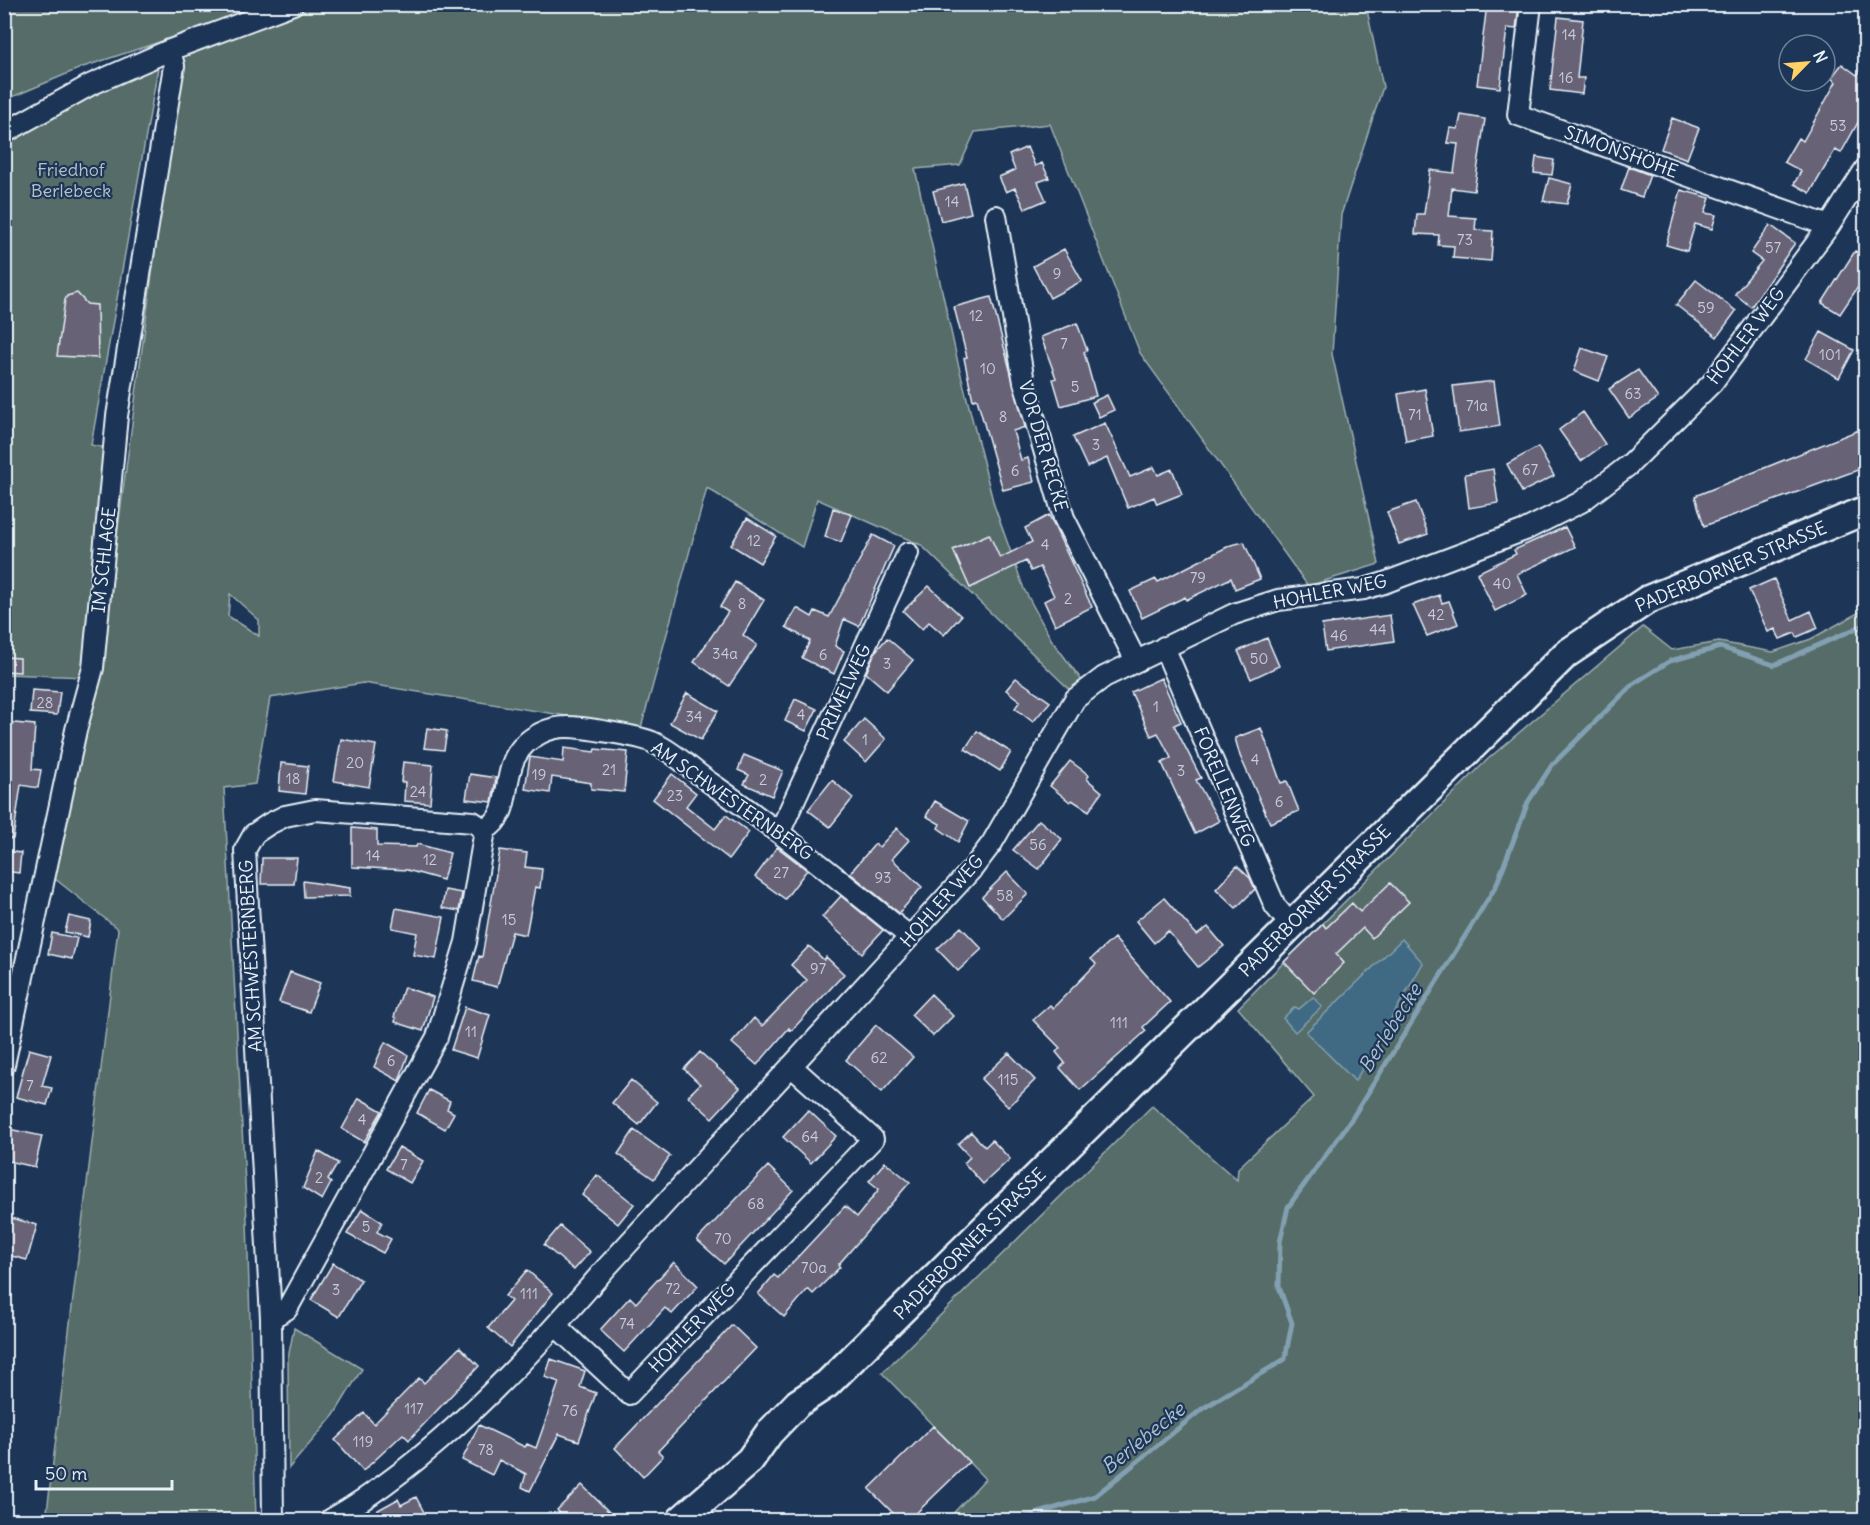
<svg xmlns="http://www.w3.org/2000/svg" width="1870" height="1525" font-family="Delius,sans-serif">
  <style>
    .green { fill: #556c68; stroke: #9eaeb0; stroke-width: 1.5; fill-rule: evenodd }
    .water { fill: #3f6a84; stroke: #83a0b2; stroke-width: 1.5 }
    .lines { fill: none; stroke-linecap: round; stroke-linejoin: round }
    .stream { stroke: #83a0b2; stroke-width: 5 }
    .building { fill: #676277; stroke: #e8f1f8; stroke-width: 1.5 }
    .street-casing { stroke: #e8f1f8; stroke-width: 24 }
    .secondary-casing { stroke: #e8f1f8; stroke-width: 32 }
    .street { stroke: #1d3557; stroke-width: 20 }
    .secondary { stroke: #1d3557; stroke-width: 27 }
    .labels { text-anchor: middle; stroke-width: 4.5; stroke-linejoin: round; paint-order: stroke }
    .number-label { font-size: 15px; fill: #c8cdd8 }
    .street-label { font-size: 18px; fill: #e8f1f8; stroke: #1d3557 }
    .park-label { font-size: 18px; fill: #b5c2c6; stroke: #1d3557 }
    .water-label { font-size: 20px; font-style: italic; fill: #adc2cf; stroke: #1d3557 }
  </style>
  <rect width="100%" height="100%" fill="#1d3557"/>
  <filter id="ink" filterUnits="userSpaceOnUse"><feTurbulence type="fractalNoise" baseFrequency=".0167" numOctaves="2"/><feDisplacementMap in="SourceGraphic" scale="12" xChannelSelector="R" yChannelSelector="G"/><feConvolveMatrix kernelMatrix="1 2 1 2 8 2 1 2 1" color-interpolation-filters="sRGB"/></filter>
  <g filter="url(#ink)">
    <path class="green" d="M4,5H1366L1383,87L1341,215L1332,354L1379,564L1308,586L1140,353L1050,124L975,132L960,165L915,169L958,363L994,505L1024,589L1051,639L1083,682L1072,692L921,545L817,499L802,547L707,488L641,728L363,683L270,698L255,784L224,788L247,1221L256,1520H46L118,929L54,878L96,692L182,51L199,29L83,67L5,100ZM230,594L259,620V636L228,616Z
      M158,68L91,445L106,448L86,677L5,674V144L101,83Z
      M1865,609V1520H947L985,1479L882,1373L1152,1106L1237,1180L1238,1168L1314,1097L1238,1008L1488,759L1643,627L1672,650L1719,642L1773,652L1811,639Z
      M294,1328L362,1369L334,1415L289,1468L288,1358Z"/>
    <path class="water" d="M1402,939L1423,963L1355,1081L1306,1032Z
      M1313,997L1322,1007L1295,1032L1283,1018L1295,1007L1299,1009Z"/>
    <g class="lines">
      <path class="stream" d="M1016,1520L1095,1496L1202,1409L1285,1359L1292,1323L1279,1287L1280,1242L1288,1207L1351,1120L1496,886L1528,802L1552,765L1633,684L1670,661L1720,647L1774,665L1866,624"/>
    </g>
    <path class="building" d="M1487,4H1519L1516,29L1507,28L1500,88L1477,85Z
      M1558,17L1583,20L1577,78H1584L1582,94L1550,90Z
      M1842,64L1857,75L1866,64V108L1841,153L1835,150L1810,193L1794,184L1801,171L1784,162L1798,138L1803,141L1836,82L1831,78Z
      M1461,115L1485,119L1474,191L1452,188L1449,216L1476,218L1475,230L1493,231L1491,261L1453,258L1454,246L1438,245L1439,235L1415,234L1417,214H1424L1430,170L1454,173L1458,144L1447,143L1450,128L1458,129Z
      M1672,118L1699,128L1687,159L1661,149Z
      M1027,147L1035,166L1042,163L1049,178L1038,182L1046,200L1025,209L1015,188L1006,192L999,177L1015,170L1009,155Z
      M1536,157L1554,160L1552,175L1534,173Z
      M1629,167L1650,175L1642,197L1621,190Z
      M1549,178L1572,184L1567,204L1543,201Z
      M964,183L971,213L941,221L933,191Z
      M1681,190L1710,198L1705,213L1716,215L1712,229L1695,224L1687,251L1666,245Z
      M1770,225L1795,243L1751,307L1735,294L1762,261L1751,253Z
      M1064,249L1082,281L1050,298L1033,266Z
      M1855,251L1866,257V275L1840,314L1822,303Z
      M1696,280L1736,311L1717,337L1676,305Z
      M77,293L87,304L97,305L98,358L57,356L65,300L67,296Z
      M991,297L1025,427L1013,431L1021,460L1028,458L1034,482L1003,490L977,399L973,400L964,358L967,357L954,307Z
      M1077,323L1087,350L1084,352L1096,396L1061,406L1053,379L1056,378L1041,337Z
      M1821,332L1854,350L1839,378L1806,359Z
      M1582,348L1608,357L1599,381L1574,371Z
      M1638,370L1658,398L1629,418L1609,389Z
      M1494,381L1500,426L1488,428L1486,426L1487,428L1459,432L1453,386Z
      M1425,389L1433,436L1406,441L1398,394Z
      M1107,395L1114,410L1099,417L1092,402Z
      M1583,412L1605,444L1581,461L1559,430Z
      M1105,423L1130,477L1154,467L1158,475L1172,469L1182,494L1157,504L1154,497L1128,508L1107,458L1087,467L1073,437Z
      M1866,427V467L1704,526L1695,496Z
      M1538,447L1554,476L1522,492L1507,464Z
      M1493,469L1498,503L1469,508L1465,474Z
      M1416,502L1428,534L1399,544L1387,512Z
      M833,508L852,515L841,542L825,537Z
      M1049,515L1092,607L1055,625L1044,601L1054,596L1040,567L1031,571L1026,561L970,588L953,550L989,534L1000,558L1032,542L1025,528Z
      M747,518L776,536L760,563L731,545Z
      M1565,527L1575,547L1517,574L1527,595L1495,611L1477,573L1516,554L1514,550Z
      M873,535L894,546L859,626L844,619L835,646L844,651L834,674L802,658L810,641L786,627L797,608L812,617L815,611L829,617Z
      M1244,542L1260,579L1235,589L1231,578L1186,600L1185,597L1142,618L1130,591L1156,579L1158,582L1231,545Z
      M1774,579L1792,620L1811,611L1818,628L1797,637L1795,633L1780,639L1775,629L1768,632L1749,590Z
      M735,582L764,600L743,635L757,645L729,686L694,662L728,612L720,607Z
      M929,586L961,616L944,635L929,622L922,629L903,611Z
      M1439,595L1442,603L1449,601L1458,624L1427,636L1413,605Z
      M1390,615L1394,641L1326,651L1322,625Z
      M887,638L913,660L887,691L866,673L875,652Z
      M1267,638L1279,666L1251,679L1238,651Z
      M4,657L20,658V672L4,671Z
      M1016,678L1050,702L1033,722L1015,708L1020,701L1006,690Z
      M1161,678L1181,722L1174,725L1201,778L1196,780L1219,821L1195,834L1162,763L1171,758L1158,733L1151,736L1131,692Z
      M32,690L60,692L57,715L30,713Z
      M687,693L718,711L701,740L670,723Z
      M795,699L817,709L806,731L785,721Z
      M864,719L886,739L866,762L844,742Z
      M4,722L35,725L32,769L41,770L38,788L21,785L13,839L4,838Z
      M427,728L447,731L444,750L424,748Z
      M1261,728L1281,783L1287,781L1299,811L1270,823L1240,756L1235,738Z
      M977,731L1011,752L1000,771L965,749Z
      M341,739L376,745L369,787L334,781Z
      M564,748L594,752L595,749L628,752L624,792L591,789V783L552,777L550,793L525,789L530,757L563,762Z
      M744,755L783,771L772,796L744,784L749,775L738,770Z
      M1070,761L1089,775L1087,779L1102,792L1089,811L1072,800L1070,802L1050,786Z
      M403,762L433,765L430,803L404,801L405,782H401Z
      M281,763L308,766L305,794L279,791Z
      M470,774L496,778L492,802L466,799Z
      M672,774L696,793L686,806L715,829L726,815L749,832L729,859L653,799Z
      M832,780L853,798L830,827L808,810Z
      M935,801L969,821L958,842L938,828L940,824L926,816Z
      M1039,820L1062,839L1039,869L1013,850Z
      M352,828L377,830V846L416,847L417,844L450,853L443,880L407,870L352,867Z
      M897,828L909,840L892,859L922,887L899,913L850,873L875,844L879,847Z
      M777,847L807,870L785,899L755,877Z
      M500,850L527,853L525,867L542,869L540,888L535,887L526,935L512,932L497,987L473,981L479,956L482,957Z
      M4,851L21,853L19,873L4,871Z
      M262,858H297L294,884H261Z
      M1237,866L1250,878L1255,889L1236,908L1216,889Z
      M1007,872L1028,894L1003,919L982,897Z
      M303,881L350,888V896L304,897Z
      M1390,883L1409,902L1372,938L1363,928L1336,954L1344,963L1314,993L1284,962L1323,924L1326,928L1352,903L1360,912Z
      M445,890L462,893L459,911L442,908Z
      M841,896L883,930L862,953L822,917Z
      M1164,898L1197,935L1208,927L1224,946L1198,967L1168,931L1154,943L1136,921Z
      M396,908L444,917L436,959L413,955L417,933L392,928Z
      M69,916L91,921L88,937L65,932Z
      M961,927L982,949L958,971L937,949Z
      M52,933L77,938L72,959L48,954Z
      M1114,938L1170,1002L1143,1027L1146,1031L1080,1090L1060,1068L1065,1063L1056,1052L1060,1048L1033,1020L1050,1005L1053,1008L1096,964L1091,959Z
      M809,946L824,960L826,957L844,974L791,1031L789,1028L757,1065L732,1043L754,1018L762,1026L807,980L791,965Z
      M290,972L320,983L309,1012L279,1002Z
      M404,987L433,997L423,1031L395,1022L396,1018L394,1017Z
      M931,994L953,1016L933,1036L911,1015Z
      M465,1007L490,1015L477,1058L451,1050Z
      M876,1025L913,1057L882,1092L846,1060Z
      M385,1042L408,1055L399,1081L374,1067Z
      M29,1049L51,1055L42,1086L52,1088L47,1105L16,1097Z
      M700,1052L740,1088L712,1118L688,1096L700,1084L684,1069Z
      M1009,1053L1035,1080L1008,1107L981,1079Z
      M631,1080L657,1102L639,1125L612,1103Z
      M429,1090L450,1101L447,1109L454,1113L445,1129L417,1113Z
      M359,1098L382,1111L364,1142L342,1129Z
      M808,1110L836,1136L811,1163L783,1137Z
      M4,1128L42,1136L35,1167L4,1160Z
      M634,1130L670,1156L654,1179L618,1154Z
      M971,1132L985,1147L992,1140L1010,1159L983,1184L964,1163L970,1157L958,1144Z
      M399,1147L423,1161L410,1183L386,1169Z
      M318,1151L338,1163L328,1180L331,1183L322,1200L303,1188Z
      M885,1162L910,1182L838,1265L840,1267L813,1294L808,1289L784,1317L758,1294L774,1275L778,1278L845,1206L857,1217L879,1189L869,1181Z
      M768,1166L793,1190L724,1264L697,1240Z
      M597,1175L634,1204L618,1224L582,1195Z
      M362,1209L382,1222L377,1232L391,1239L383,1253L347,1234Z
      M4,1216L37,1225L27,1260L4,1254Z
      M560,1226L590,1252L574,1270L544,1245Z
      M674,1262L698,1286L672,1314L665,1308L624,1352L600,1330L630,1297L636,1303Z
      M333,1263L361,1280L339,1317L311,1300Z
      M527,1270L553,1293L510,1347L488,1328L511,1301L505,1296Z
      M732,1325L756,1348L658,1451L663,1456L643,1477L615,1448Z
      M460,1347L479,1366L409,1440L403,1434L363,1471L335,1440L364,1413L374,1424L419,1378L424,1383Z
      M551,1359L585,1371L580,1387L596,1393L579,1441L559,1434L530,1491L522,1487L526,1474L499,1460L492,1475L462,1460L479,1425L525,1447L527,1444L536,1448L559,1382L545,1377Z
      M933,1426L969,1462L908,1521H901L869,1489Z
      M582,1485L618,1521H567L557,1510Z
      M416,1497L426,1516L418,1521H358L398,1499L401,1505Z"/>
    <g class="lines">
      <defs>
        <path id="street" d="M1531,4L1518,115L1829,226
          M4,133L90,85L170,50L293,4
          M996,216L1024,382L1064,518L1136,661
          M1164,647L1275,906L1290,924
          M485,830C522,808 490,758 541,733C549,729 558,727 567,727C581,727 640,736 652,742C673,751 693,771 712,784C781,832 845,884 910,937
          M780,831L908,553
          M4,1065L76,730L93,668L117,416L174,66L170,50
          M271,1318L287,1309L437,1037L466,942L485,830
          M556,1326L629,1394L873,1139L791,1066
          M273,1520L271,1318L245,850L254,834L269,824L285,816L315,810L473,822L485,830
          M330,1520C432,1462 528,1359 605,1269L973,868L992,843L1075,699L1104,677L1234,614L1278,600L1364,589L1384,583L1525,530L1581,502L1629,465L1712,383L1829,226L1866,168"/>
        <path id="secondary" d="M681,1520L750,1460L769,1433L798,1403L827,1384L1566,654L1647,600L1866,510"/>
      </defs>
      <use href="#street" class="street-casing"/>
      <use href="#secondary" class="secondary-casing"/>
      <use href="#street" class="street"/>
      <use href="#secondary" class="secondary"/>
    </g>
  </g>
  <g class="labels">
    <g class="number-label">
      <text x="1569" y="40">14</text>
      <text x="1566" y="83">16</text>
      <text x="1838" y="131">53</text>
      <text x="952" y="207">14</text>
      <text x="1465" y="245">73</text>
      <text x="1773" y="253">57</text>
      <text x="1057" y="279">9</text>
      <text x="1706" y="313">59</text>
      <text x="976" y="321">12</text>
      <text x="1064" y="349">7</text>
      <text x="1830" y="360">101</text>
      <text x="988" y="374">10</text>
      <text x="1075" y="392">5</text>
      <text x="1633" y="399">63</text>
      <text x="1477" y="411">71a</text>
      <text x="1415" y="420">71</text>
      <text x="1003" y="422">8</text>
      <text x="1096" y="450">3</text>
      <text x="1530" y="475">67</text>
      <text x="1015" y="476">6</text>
      <text x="754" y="546">12</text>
      <text x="1045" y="550">4</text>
      <text x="1198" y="583">79</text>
      <text x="1502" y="589">40</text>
      <text x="1068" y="604">2</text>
      <text x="742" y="609">8</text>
      <text x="1436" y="620">42</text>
      <text x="1378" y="635">44</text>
      <text x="1339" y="641">46</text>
      <text x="725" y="659">34a</text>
      <text x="823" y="660">6</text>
      <text x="1259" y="664">50</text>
      <text x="887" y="669">3</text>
      <text x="45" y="708">28</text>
      <text x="1156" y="712">1</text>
      <text x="801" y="720">4</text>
      <text x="694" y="722">34</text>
      <text x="865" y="745">1</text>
      <text x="1255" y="765">4</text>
      <text x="355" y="768">20</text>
      <text x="609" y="775">21</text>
      <text x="1181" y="776">3</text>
      <text x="539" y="780">19</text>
      <text x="293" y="784">18</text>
      <text x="763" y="785">2</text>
      <text x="418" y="797">24</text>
      <text x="675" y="801">23</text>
      <text x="1279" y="807">6</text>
      <text x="1038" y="850">56</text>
      <text x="373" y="861">14</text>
      <text x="430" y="865">12</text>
      <text x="781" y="878">27</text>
      <text x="883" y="883">93</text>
      <text x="1005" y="901">58</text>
      <text x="509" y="925">15</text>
      <text x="818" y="974">97</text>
      <text x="1119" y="1028">111</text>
      <text x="471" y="1037">11</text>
      <text x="879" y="1063">62</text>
      <text x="391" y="1066">6</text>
      <text x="1008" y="1085">115</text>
      <text x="30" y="1091">7</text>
      <text x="362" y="1125">4</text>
      <text x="810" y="1142">64</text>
      <text x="404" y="1170">7</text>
      <text x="319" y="1183">2</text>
      <text x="756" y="1209">68</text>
      <text x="366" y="1232">5</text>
      <text x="723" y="1244">70</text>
      <text x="814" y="1273">70a</text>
      <text x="673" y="1294">72</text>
      <text x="336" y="1295">3</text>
      <text x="529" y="1299">111</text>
      <text x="627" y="1329">74</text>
      <text x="414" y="1414">117</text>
      <text x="570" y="1416">76</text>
      <text x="363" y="1447">119</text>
      <text x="486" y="1455">78</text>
    </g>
    <g class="street-label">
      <text transform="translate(1621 152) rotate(20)" y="6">SIMONSHÖHE</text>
      <text transform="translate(1746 336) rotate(-53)" y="6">HOHLER WEG</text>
      <text transform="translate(1043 446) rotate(74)" y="6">VOR DER RECKE</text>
      <text transform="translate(104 560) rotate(-84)" y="6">IM SCHLAGE</text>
      <text transform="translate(1731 567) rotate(-23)" y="6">PADERBORNER STRASSE</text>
      <text transform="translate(1330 592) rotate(-11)" y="6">HOHLER WEG</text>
      <text transform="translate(844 692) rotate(-65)" y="6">PRIMELWEG</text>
      <text transform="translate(1224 787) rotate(67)" y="6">FORELLENWEG</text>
      <text transform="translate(732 801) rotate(35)" y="6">AM SCHWESTERNBERG</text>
      <text transform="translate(942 901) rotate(-49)" y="6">HOHLER WEG</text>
      <text transform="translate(1315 901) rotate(-45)" y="6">PADERBORNER STRASSE</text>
      <text transform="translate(251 956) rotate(-93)" y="6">AM SCHWESTERNBERG</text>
      <text transform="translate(970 1244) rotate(-45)" y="6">PADERBORNER STRASSE</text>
      <text transform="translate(692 1328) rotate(-46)" y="6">HOHLER WEG</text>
    </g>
    <g class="park-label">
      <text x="71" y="176">Friedhof<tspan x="71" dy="21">Berlebeck</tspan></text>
    </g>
    <g class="water-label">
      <text transform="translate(1390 1028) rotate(-58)" y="7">Berlebecke</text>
      <text transform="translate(1143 1438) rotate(-39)" y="7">Berlebecke</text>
    </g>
  </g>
  <rect width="1870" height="1525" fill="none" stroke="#1d3557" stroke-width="24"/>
  <rect x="12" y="12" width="1846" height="1501" fill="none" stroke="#e8f1f8" stroke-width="2" filter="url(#ink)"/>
  <g transform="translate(1807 63) rotate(65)"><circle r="28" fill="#1d3557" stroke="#6e8097" stroke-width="1.5"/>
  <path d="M0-4.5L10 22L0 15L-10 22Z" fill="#ffd166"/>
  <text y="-9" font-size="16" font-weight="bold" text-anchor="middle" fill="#e8f1f8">N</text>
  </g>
  <path d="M36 1480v9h136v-9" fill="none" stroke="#e8f1f8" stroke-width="3"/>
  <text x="45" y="1480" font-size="18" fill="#e8f1f8" stroke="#1d3557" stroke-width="4.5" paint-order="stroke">50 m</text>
</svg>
